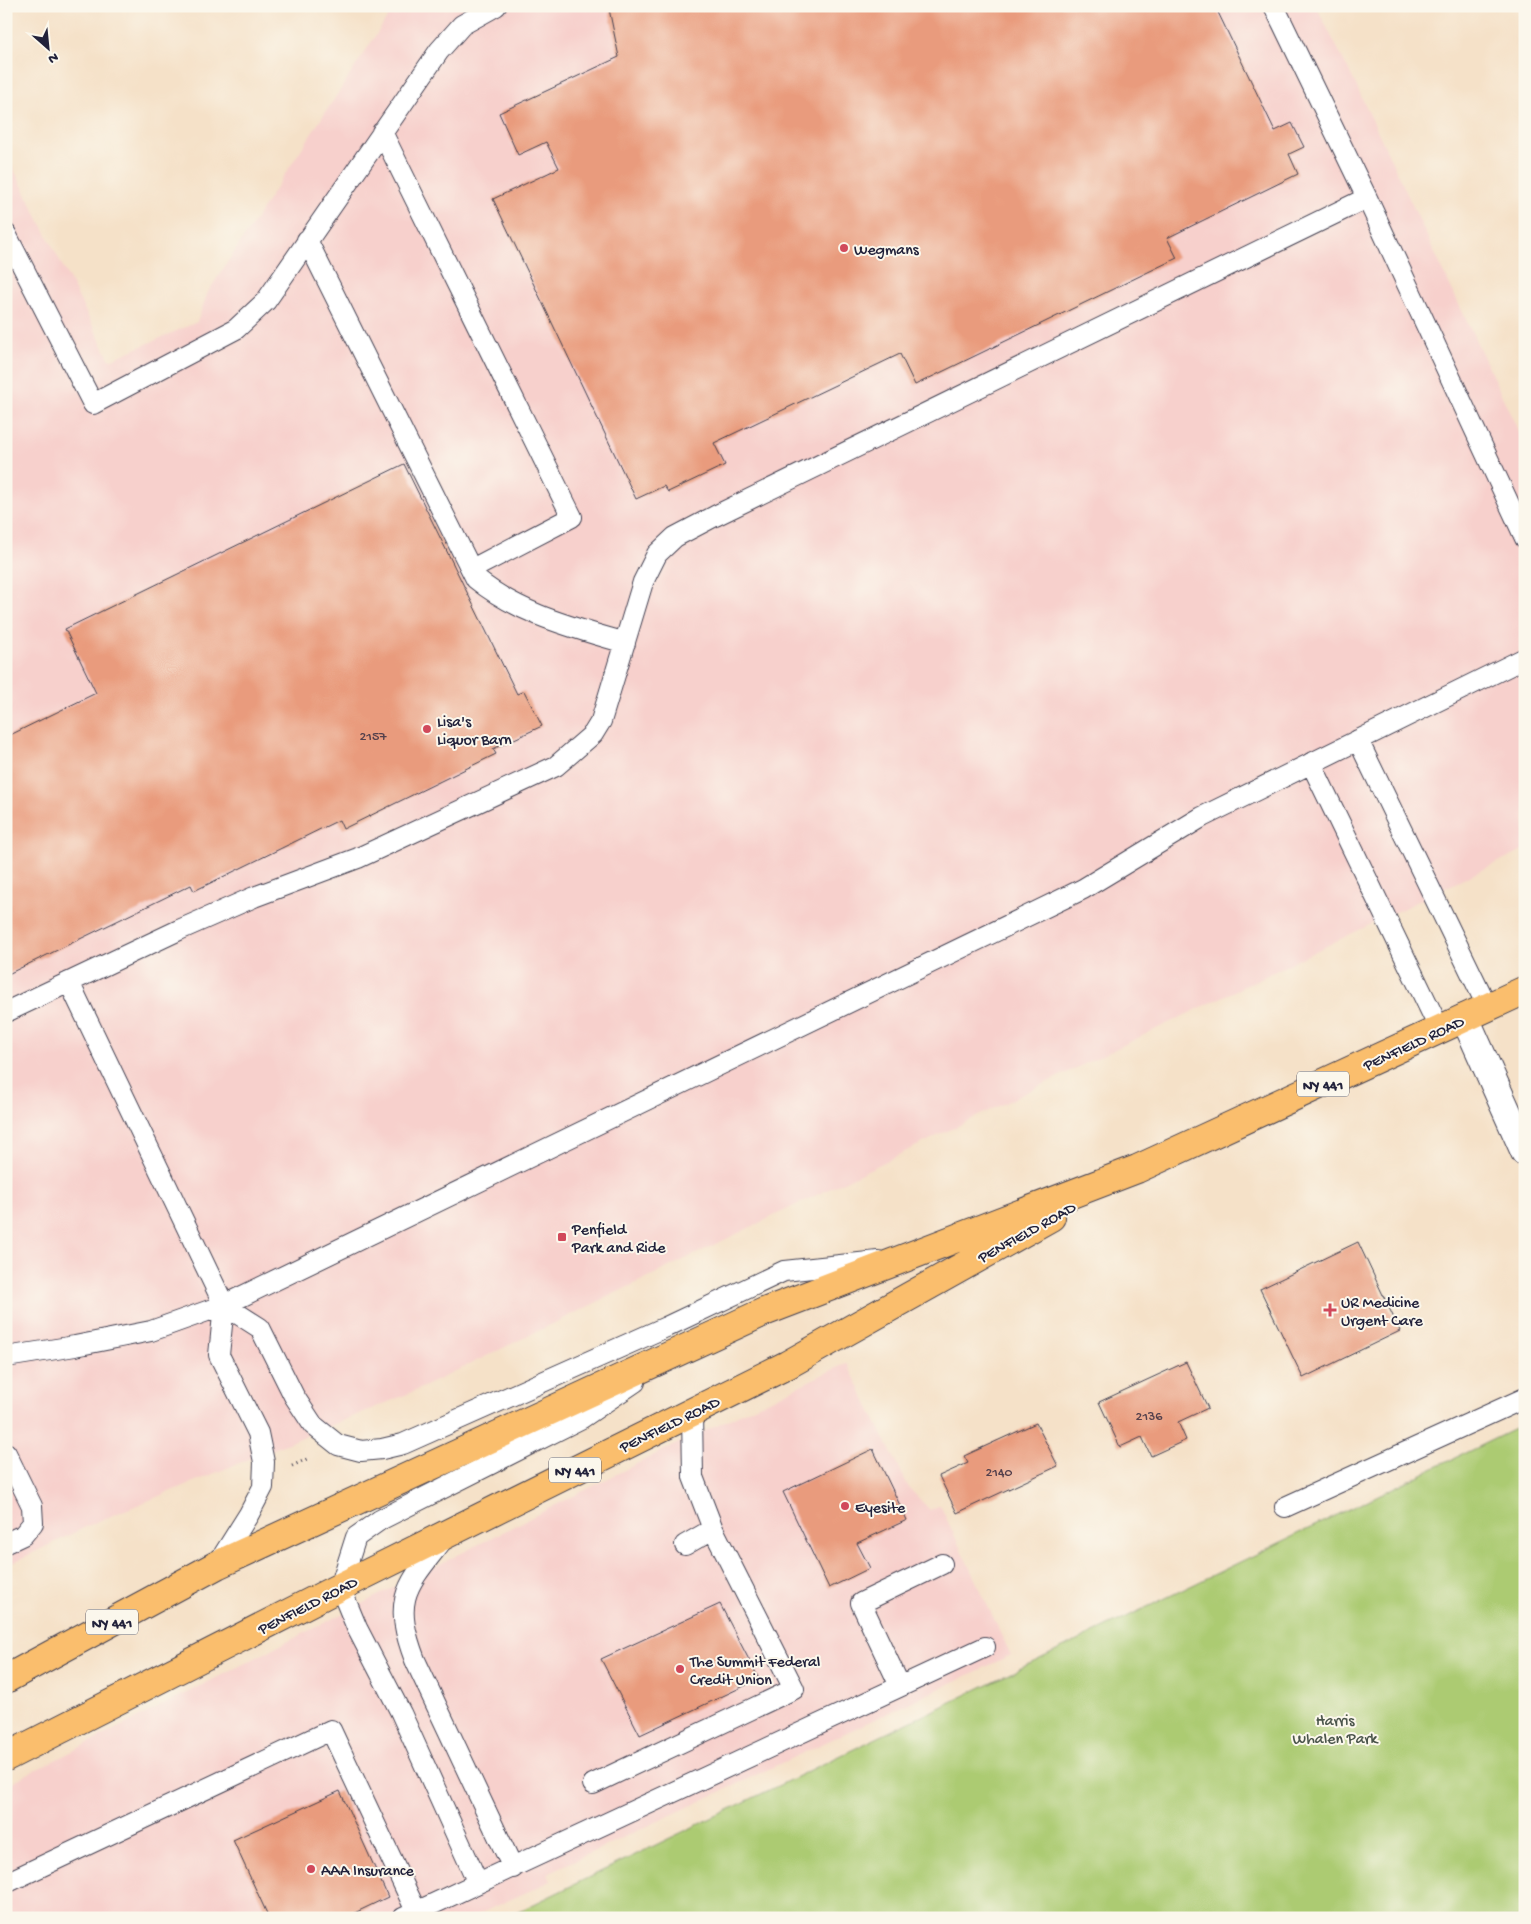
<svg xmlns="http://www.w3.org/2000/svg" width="1531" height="1924" font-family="'Gochi Hand',sans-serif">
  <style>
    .built { fill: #f7d0cc }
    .green { fill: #accb72; stroke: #677656 }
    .building { fill: #e99b7d }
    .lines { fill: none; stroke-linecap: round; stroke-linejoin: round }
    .lane-casing { stroke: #423f50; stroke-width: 22 }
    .street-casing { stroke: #423f50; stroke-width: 30 }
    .primary-casing { stroke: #423f50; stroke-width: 30 }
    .path { stroke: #423f50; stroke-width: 3; stroke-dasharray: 1 4; stroke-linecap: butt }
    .lane { stroke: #fff; stroke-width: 20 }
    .street { stroke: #fff; stroke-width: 28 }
    .primary { stroke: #fabe6d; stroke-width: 28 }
    .poi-dot { fill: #d1495b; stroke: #fbf7ec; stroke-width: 2 }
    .labels { text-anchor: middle; stroke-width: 4; stroke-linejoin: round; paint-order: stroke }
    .number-label { font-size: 14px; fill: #54404c }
    .shield { fill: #fbf7ec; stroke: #636270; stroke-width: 1 }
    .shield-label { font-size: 15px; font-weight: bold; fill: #22223b }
    .poi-label { font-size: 16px; fill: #22223b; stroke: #fbf7ec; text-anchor: start }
    .street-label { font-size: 16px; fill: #22223b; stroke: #fbf7ec }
    .park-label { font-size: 16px; fill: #4b554c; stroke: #fbf7ec }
  </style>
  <rect width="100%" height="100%" fill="#fbf7ec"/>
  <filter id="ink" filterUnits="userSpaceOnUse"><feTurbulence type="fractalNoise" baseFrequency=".02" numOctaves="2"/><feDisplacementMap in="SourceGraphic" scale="10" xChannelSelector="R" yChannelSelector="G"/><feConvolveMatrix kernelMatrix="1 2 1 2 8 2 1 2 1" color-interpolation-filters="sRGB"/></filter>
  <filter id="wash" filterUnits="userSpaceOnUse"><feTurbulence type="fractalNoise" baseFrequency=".0096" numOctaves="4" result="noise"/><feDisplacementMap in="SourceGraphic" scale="20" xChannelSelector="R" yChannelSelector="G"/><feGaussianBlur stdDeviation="1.12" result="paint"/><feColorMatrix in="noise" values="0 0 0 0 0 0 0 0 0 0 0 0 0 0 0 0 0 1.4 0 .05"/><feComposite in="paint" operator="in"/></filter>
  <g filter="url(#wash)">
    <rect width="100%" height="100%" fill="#f5e1c8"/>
    <path class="built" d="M395,6H1316L1354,81L1525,445V849L415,1391L96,1522L6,1566V154L110,360L197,322L208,292Z
      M847,1363L909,1488L930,1510L940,1505L1011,1655L548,1873L551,1881L470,1918H6V1785L658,1453Z"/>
    <path class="green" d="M1525,1424V1918H505Z"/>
    <g id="blocks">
      <path class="building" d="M623,6H1215L1275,131L1292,123L1304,147L1289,154L1298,174L1167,238L1177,258L915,385L900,354L714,443L725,465L668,492L664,486L636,499L493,199L559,168L546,142L518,155L499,113L619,57L609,9Z
        M404,464L517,694L524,691L542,726L493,749L496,754L343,829L339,820L194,891L191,885L6,975V737L96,693L65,629Z
        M1358,1242L1400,1331L1303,1378L1260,1289Z
        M1186,1362L1208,1408L1178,1422L1186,1440L1151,1456L1142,1437L1120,1447L1099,1402Z
        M1036,1423L1058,1466L957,1513L939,1476L968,1463L964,1456Z
        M873,1449L907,1520L857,1543L870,1568L829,1588L783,1492Z
        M720,1604L759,1679L640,1735L601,1659Z
        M340,1791L388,1897L344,1918H269L233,1840Z"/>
    </g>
  </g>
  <g filter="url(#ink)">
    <use href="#blocks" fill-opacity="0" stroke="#423f50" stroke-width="1"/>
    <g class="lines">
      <defs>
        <path id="lane" d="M1274,6L1367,198L1525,538
          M382,132L572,517L472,569
          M6,234L93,404L236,329L266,301L439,51L462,25L496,6
          M307,240L476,579C519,614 572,627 625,643
          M1358,740L1488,1008
          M1311,763L1440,1030
          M69,982L224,1305L219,1355L258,1433L264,1462L263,1487L249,1514L217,1565
          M6,1012L179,930L254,897L358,858L556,766L593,734L601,721L643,582L657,554L675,537L715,516L1367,198
          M224,1305L260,1328L294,1396L313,1425L338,1445L361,1451L382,1449L403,1444L666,1327L784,1271L878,1261
          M6,1357L75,1346L151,1331L224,1305L1083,889L1202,817L1525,658
          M6,1453L32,1506L33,1523L23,1535L6,1543
          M1285,1507L1525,1398
          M445,1537C407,1586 391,1597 415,1660L513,1868
          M685,1545L713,1529
          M900,1686L861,1603L942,1564
          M593,1784L794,1689L713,1529L693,1477L692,1412
          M6,1883L331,1730L416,1911
          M478,1883L401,1713L357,1628L340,1587L356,1537L380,1520L582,1418L635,1382
          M403,1918L985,1647"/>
        <path id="street" d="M1465,1018L1525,1152"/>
        <path id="primary" d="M6,1679L217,1565L764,1312L1137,1169L1525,990
          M6,1757L340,1587L787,1365L1051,1217"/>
      </defs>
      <use href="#lane" class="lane-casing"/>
      <use href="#street" class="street-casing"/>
      <use href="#primary" class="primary-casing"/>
      <path class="path" d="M292,1466L309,1458"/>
      <use href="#lane" class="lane"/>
      <use href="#street" class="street"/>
      <use href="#primary" class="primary"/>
    </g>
  </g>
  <g class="poi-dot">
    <circle cx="844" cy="248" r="5"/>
    <circle cx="427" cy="729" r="5"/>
    <rect x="557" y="1232" width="10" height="10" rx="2.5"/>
    <path d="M1327.5 1302.5h5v5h5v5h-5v5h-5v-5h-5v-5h5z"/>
    <circle cx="845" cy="1506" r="5"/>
    <circle cx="680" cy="1669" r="5"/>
    <circle cx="311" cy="1869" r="5"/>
  </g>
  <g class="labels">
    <g class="number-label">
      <text x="373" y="740">2157</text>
      <text x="1149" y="1420">2136</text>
      <text x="999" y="1476">2140</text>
    </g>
    <g class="shield">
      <rect x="1297" y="1071.5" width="52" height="25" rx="4"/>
      <rect x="549" y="1457.5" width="52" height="25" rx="4"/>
      <rect x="86" y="1609.5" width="52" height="25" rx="4"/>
    </g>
    <g class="shield-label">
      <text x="1323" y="1089">NY 441</text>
      <text x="575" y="1475">NY 441</text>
      <text x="112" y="1627">NY 441</text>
    </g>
    <g class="poi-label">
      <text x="854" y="254">Wegmans</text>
      <text x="437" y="726">Lisa's<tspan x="437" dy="18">Liquor Barn</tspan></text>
      <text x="572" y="1234">Penfield<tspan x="572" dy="18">Park and Ride</tspan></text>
      <text x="1341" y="1307">UR Medicine<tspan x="1341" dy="18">Urgent Care</tspan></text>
      <text x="855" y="1512">Eyesite</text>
      <text x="690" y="1666">The Summit Federal<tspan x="690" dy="18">Credit Union</tspan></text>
      <text x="321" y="1875">AAA Insurance</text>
    </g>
    <g class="street-label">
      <text transform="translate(1413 1042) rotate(-25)" y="6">PENFIELD ROAD</text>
      <text transform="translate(1026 1231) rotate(-29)" y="6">PENFIELD ROAD</text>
      <text transform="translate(669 1423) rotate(-26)" y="6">PENFIELD ROAD</text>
      <text transform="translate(307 1604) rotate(-27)" y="6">PENFIELD ROAD</text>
    </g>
    <g class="park-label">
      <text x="1335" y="1725">Harris<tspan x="1335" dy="18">Whalen Park</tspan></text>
    </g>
  </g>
  <rect width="1531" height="1924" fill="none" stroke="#fbf7ec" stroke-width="25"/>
  <g transform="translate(48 48) rotate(153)" stroke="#fbf7ec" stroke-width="4" paint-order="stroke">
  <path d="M0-4L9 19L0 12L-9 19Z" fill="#22223b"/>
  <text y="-8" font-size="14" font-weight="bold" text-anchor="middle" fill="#22223b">N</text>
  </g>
</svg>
